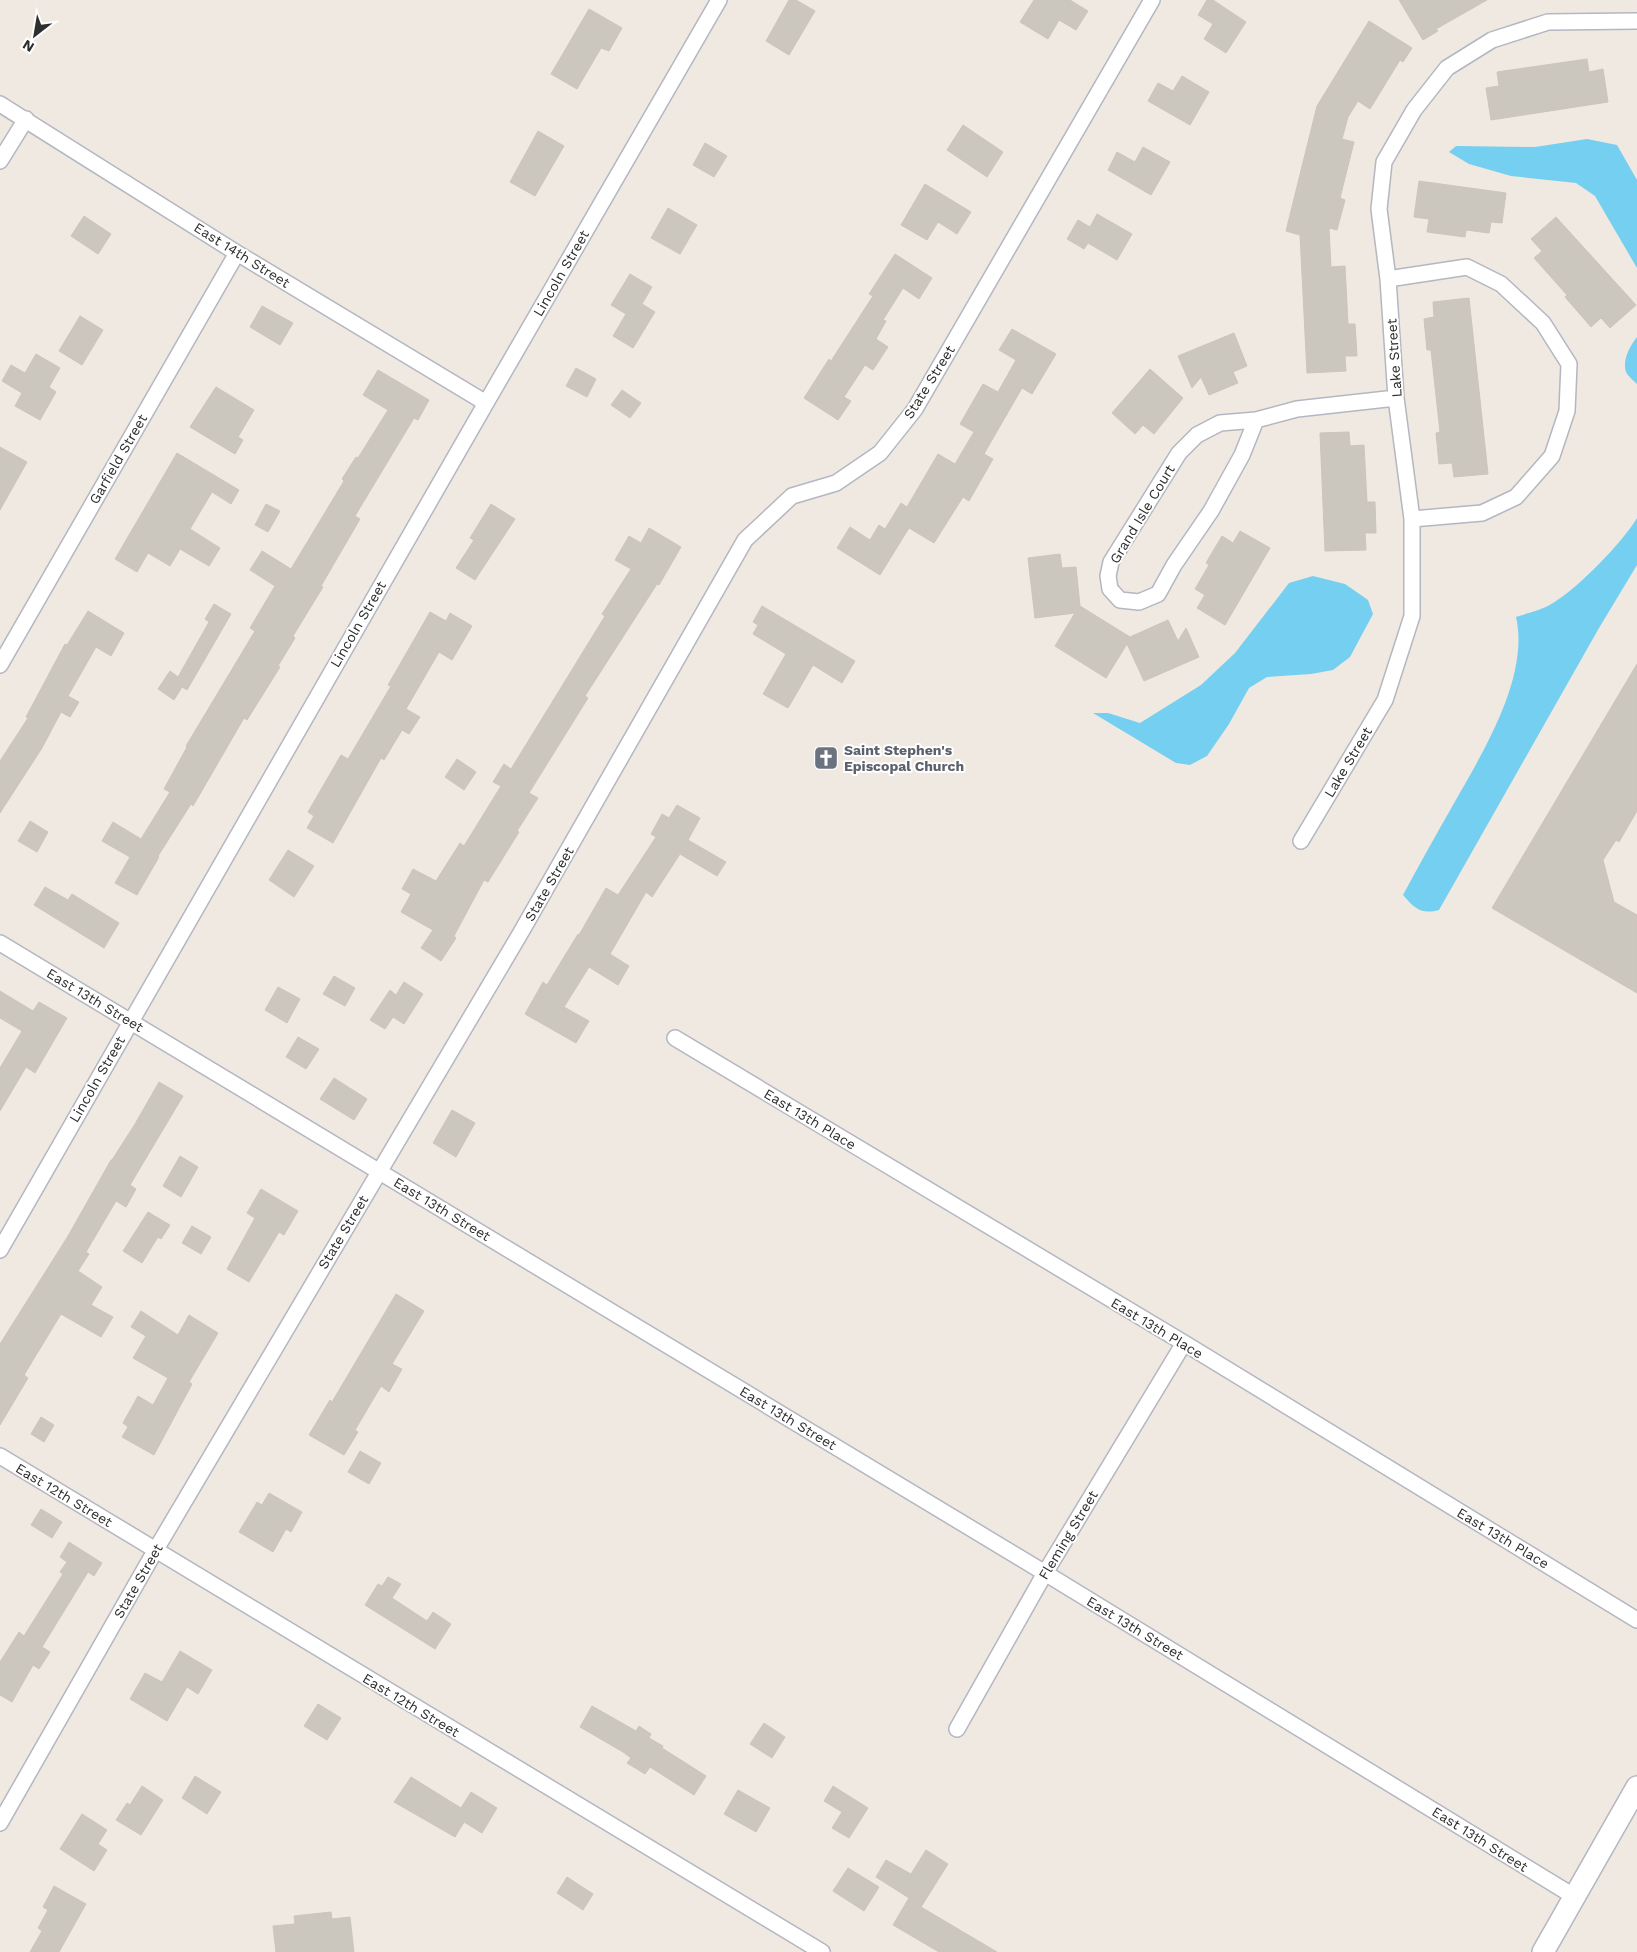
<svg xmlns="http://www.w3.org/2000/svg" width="1637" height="1952" font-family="'Work Sans',sans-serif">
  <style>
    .water { fill: #75cff0 }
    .building { fill: #cbc7bf; stroke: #cbc5ba }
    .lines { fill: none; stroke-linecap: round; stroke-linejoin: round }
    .street-casing { stroke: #b4b7c1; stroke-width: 18 }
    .secondary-casing { stroke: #b4b7c1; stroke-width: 24 }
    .street { stroke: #fff; stroke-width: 15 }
    .secondary { stroke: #fff; stroke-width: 21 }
    .labels { text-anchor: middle; stroke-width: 4; stroke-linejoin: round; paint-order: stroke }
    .street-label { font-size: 14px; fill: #2e2e2e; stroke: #fff }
    .worship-label { font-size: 14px; font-weight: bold; fill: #5b616d; stroke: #fff; text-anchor: start }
  </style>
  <rect width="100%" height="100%" fill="#efe9e1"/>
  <path class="water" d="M1587,139L1617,145L1637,180V268L1595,196L1576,183L1511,176L1469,164L1449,152L1456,146L1535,147Z
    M1637,337V384C1634,381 1628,376 1626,372C1622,360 1630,346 1637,337Z
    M1637,518V565L1599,628L1439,910C1421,915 1414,908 1403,895C1419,865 1436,835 1453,805C1482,754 1530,677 1516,617C1528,613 1542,610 1553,603C1578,588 1622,543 1637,518Z
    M1313,576L1345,584L1368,600L1373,614L1350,657L1333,670L1311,674L1267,677L1249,688L1229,724L1207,756L1190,765L1176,763L1093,713H1108L1140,723L1201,685L1235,653L1289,583Z"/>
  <path class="building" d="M789,0H796L815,11L789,55L766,41Z
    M1034,0H1070L1088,11L1076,30L1059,20L1048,39L1020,22Z
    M1207,0H1213L1246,22L1226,53L1204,39L1213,24L1198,15Z
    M1399,0H1487L1436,29L1438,31L1423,40Z
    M589,9L622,28L609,51L601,48L577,89L551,74Z
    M1369,21L1412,48L1403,62L1400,60L1370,109L1358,101L1348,117L1342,139L1354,142L1340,198L1345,200L1337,230L1329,228L1331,267L1345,266L1348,324H1355L1357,356H1345L1346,371L1307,373L1300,235L1286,231L1317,106Z
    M1587,59L1589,72L1603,69L1608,102L1491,120L1486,88L1499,86L1497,72Z
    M1182,76L1209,92L1190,125L1148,101L1158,83L1173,91Z
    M963,125L1003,152L987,177L947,150Z
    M538,131L564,146L535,196L510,182Z
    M705,143L727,156L714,177L693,165Z
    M1143,147L1170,162L1151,195L1108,170L1117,152L1135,162Z
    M1419,181L1506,193L1502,223L1491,222L1489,233L1466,230L1465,237L1427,232L1429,219L1414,217Z
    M925,184L971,212L957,234L938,222L927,240L901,225Z
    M668,208L697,225L680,254L651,238Z
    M1097,214L1132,234L1117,260L1088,243L1084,249L1067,239L1078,220L1090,227Z
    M84,216L111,234L98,254L71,236Z
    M1556,217L1636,305L1610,328L1601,318L1591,327L1565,297L1567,295L1534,258L1542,251L1531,239Z
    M895,254L932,278L919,299L903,288L883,320L886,321L876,339L888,347L873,370L865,365L844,397L851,401L838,420L804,398L829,359L831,361L873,296L869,294Z
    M630,274L652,287L642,304L655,312L633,348L613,336L626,314L611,305Z
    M1469,298L1488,474L1454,477L1452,463L1439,464L1436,433L1440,432L1431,350H1427L1424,319L1434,317L1433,302Z
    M262,306L293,323L280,345L250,327Z
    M80,316L103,330L82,365L59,351Z
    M1012,329L1056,354L1032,394L1022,388L984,454L993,459L969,501L963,497L934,543L909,528L880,575L837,548L850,527L870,540L879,525L885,529L901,503L907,507L938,454L955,464L974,432L960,424L983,384L998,392L1016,360L999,350Z
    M1234,333L1247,366L1233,372L1238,383L1209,395L1201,377L1192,388L1178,356Z
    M36,354L60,368L49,387L56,392L40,420L15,406L22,393L2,381L11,365L25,373Z
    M576,368L596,379L587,397L566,386Z
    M1150,369L1183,398L1154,434L1143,425L1135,434L1112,413Z
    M378,370L429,400L418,420L414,418L355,516L360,519L321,586L323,587L293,636L295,638L278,666L280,667L247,720L244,718L193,806L191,804L158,856L159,857L137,895L115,883L130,857L102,841L113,822L141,839L170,792L164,789L187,747L186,746L255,631L250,628L275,586L250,570L262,551L291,569L344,481L342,479L356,457L358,458L388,410L363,395Z
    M216,387L254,410L238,437L243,440L235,454L190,427Z
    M622,390L641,403L630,418L611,405Z
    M1349,432L1350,446L1364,445L1367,502H1375L1376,533H1365L1366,550L1325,551L1320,433Z
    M0,447L27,462L0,510Z
    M177,453L239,490L231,504L212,492L190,529L220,548L209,566L180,549L170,566L148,553L137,572L115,559Z
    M266,504L280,511L268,532L255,525Z
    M491,504L515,519L475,580L456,568L474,540L470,538Z
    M649,528L681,547L659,585L657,584L585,696L588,698L529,793L538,798L517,831L519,832L488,882L484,880L454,936L456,938L441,961L421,948L433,930L401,912L411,894L402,889L413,869L436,881L460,843L464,846L501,786L493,782L504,764L511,769L605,616L602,614L631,569L615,560L629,536L641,543Z
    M1240,531L1270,548L1225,625L1197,608L1205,595L1195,589L1209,565L1206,563L1222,536L1233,543Z
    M1060,554L1062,568L1076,567L1080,606L1130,637L1168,620L1178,641L1186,628L1199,657L1144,681L1127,644L1106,678L1055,646L1075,613L1035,618L1028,558Z
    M214,604L231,614L187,690L182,687L174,700L158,689L170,671L178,677L209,622L205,619Z
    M762,606L855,661L842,683L813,665L788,708L763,694L786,654L753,634L758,625L753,622Z
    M88,611L124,633L111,656L96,647L68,696L79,702L70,717L61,712L42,748L0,813V761L28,718L26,717L65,644L67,645Z
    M430,612L446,621L450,613L472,626L452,660L439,652L406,709L420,717L409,734L402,730L384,760L381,758L333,843L307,828L314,816L308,812L341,755L348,759L391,686L388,685Z
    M1637,664V811L1619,842L1616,840L1603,860L1614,902L1637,915V993L1492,908Z
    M457,759L476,772L464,790L445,777Z
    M677,805L700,818L688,840L726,862L717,876L680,854L652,897L646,892L610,954L629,966L618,985L589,967L564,1007L589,1021L576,1043L525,1014L543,982L547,985L578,934L579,935L606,888L618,895L656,837L651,834L662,814L669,818Z
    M30,821L48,832L37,852L18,841Z
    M288,850L314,866L294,897L269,880Z
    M45,887L68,900L72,894L119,923L104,948L34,905Z
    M334,976L355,988L345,1006L323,994Z
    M404,982L423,994L404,1024L393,1017L385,1029L370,1020L390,990L396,995Z
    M278,987L300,999L287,1023L265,1010Z
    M0,991L33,1011L39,1002L67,1018L35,1073L26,1067L0,1111V1068L22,1031L0,1018Z
    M298,1037L319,1049L306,1069L286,1057Z
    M334,1078L367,1099L354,1120L320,1099Z
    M159,1082L183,1096L130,1185L136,1189L126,1207L116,1201L86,1252L89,1254L78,1271L102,1287L91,1305L113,1317L101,1337L61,1314L24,1375L28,1378L0,1425V1344L68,1236L111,1160H112L135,1124Z
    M452,1110L475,1123L456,1157L433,1143Z
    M180,1156L198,1167L181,1197L163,1186Z
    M261,1189L298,1211L284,1235L279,1232L249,1282L227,1269L255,1218L247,1213Z
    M148,1212L170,1225L161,1239L158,1237L142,1263L123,1251Z
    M192,1226L211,1237L201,1254L182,1243Z
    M396,1294L424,1311L392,1364L402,1369L389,1392L381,1386L355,1430L358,1432L344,1455L309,1435L330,1400L332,1402Z
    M141,1311L178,1335L189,1315L218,1333L189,1382L192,1384L154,1455L122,1437L128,1427L123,1423L138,1396L153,1405L168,1378L133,1358L146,1336L131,1327Z
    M41,1417L54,1425L44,1442L31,1434Z
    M360,1451L381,1463L369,1484L348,1472Z
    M269,1493L302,1512L291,1532L286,1529L273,1552L239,1532L257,1502L262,1505Z
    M41,1509L62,1522L52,1538L31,1525Z
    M69,1542L102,1563L94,1576L88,1572L42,1647L50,1652L39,1669L33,1665L12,1702L0,1695V1662L19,1632L24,1636L63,1574L60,1572L67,1562L60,1557Z
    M388,1577L401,1584L392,1598L427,1621L433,1612L451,1624L435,1649L365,1605L378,1584L382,1586Z
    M180,1651L212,1670L198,1694L187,1687L167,1721L130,1699L145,1673L162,1682Z
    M318,1704L341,1718L327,1740L304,1726Z
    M592,1706L636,1731L639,1726L651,1734L649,1738L663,1746L662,1748L706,1776L694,1795L650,1767L645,1774L627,1763L631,1758L623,1752L580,1727Z
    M764,1723L785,1737L772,1758L750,1744Z
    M195,1776L221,1792L207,1814L182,1798Z
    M411,1777L461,1808L471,1792L497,1808L482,1833L464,1822L455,1837L394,1802Z
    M142,1786L163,1800L141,1835L116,1820L127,1803L130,1805Z
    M833,1786L868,1808L849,1838L832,1828L842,1812L824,1801Z
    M738,1790L770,1808L756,1832L724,1814Z
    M82,1814L107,1830L98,1844L107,1850L94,1871L60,1849Z
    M926,1850L948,1864L921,1907L997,1952H939L893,1925L909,1898L876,1877L886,1860L911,1874Z
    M848,1868L879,1887L864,1911L833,1891Z
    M567,1877L593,1894L583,1910L557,1893Z
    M54,1886L86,1904L59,1952H30L42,1931L38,1928L48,1910L43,1907Z
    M331,1912L332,1919L350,1917L354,1952H276L273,1926L295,1924L294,1916Z"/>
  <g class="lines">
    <defs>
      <path id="street" d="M0,104L237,253L486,403
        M0,161L26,119
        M1388,279L1467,267L1501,284L1543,323L1569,364L1567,411L1552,456L1516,497L1482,513L1412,519
        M1256,420L1220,423L1197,435L1179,453L1111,562L1108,576L1110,589L1120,600L1139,602L1158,594L1174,565L1211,511L1242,455L1256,420L1297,409L1396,398
        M0,665L237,253
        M1301,841L1385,700L1412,616V519L1396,398L1388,279L1379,209L1384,162L1414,110L1447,68L1492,40L1548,22L1637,21
        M0,943L1045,1573L1575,1897
        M675,1038L1184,1343L1637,1620
        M0,1250L486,403L719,0
        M0,1456L822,1952
        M957,1729L1045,1573L1184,1343
        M0,1823L155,1551L520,934L745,540L792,496L836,483L880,453L915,409L1152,0"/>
      <path id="secondary" d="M1543,1952L1637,1787"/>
    </defs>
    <use href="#street" class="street-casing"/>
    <use href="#secondary" class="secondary-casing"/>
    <use href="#street" class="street"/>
    <use href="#secondary" class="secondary"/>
  </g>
  <defs>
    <symbol id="church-square" viewBox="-11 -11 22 22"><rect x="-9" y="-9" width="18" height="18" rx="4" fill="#6b7280" stroke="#fff"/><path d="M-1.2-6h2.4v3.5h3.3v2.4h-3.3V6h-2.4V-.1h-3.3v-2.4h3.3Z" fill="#fff"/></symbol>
  </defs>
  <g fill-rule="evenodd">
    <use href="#church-square" x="812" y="744" width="28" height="28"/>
  </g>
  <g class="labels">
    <g class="street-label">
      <text transform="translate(242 255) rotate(32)" y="5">East 14th Street</text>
      <text transform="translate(561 273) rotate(-60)" y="5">Lincoln Street</text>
      <text transform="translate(1394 358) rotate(-94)" y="5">Lake Street</text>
      <text transform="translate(929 382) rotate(-58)" y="5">State Street</text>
      <text transform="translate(118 459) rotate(-60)" y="5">Garfield Street</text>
      <text transform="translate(1142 514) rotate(-59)" y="5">Grand Isle Court</text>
      <text transform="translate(358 624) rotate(-60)" y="5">Lincoln Street</text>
      <text transform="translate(1348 762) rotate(-59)" y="5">Lake Street</text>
      <text transform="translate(549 884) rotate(-60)" y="5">State Street</text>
      <text transform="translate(95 1000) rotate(31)" y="5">East 13th Street</text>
      <text transform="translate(97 1079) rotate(-60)" y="5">Lincoln Street</text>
      <text transform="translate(810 1119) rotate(31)" y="5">East 13th Place</text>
      <text transform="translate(442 1209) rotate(31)" y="5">East 13th Street</text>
      <text transform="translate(343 1232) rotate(-59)" y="5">State Street</text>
      <text transform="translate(1157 1328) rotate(31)" y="5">East 13th Place</text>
      <text transform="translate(788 1418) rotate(31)" y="5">East 13th Street</text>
      <text transform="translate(64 1495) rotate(31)" y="5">East 12th Street</text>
      <text transform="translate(1068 1535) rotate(-59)" y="5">Fleming Street</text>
      <text transform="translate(1503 1538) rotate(31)" y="5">East 13th Place</text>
      <text transform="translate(138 1581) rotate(-60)" y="5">State Street</text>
      <text transform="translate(1135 1628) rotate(31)" y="5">East 13th Street</text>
      <text transform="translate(411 1705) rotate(31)" y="5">East 12th Street</text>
      <text transform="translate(1480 1839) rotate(32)" y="5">East 13th Street</text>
    </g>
    <g class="worship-label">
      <text x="844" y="755">Saint Stephen's<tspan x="844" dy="16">Episcopal Church</tspan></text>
    </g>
  </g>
  <g transform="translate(35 35) rotate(211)" stroke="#ffffff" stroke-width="4" paint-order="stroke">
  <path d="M0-4L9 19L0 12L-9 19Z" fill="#2e2e2e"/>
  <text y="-8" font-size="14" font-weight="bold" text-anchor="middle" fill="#2e2e2e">N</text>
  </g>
</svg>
